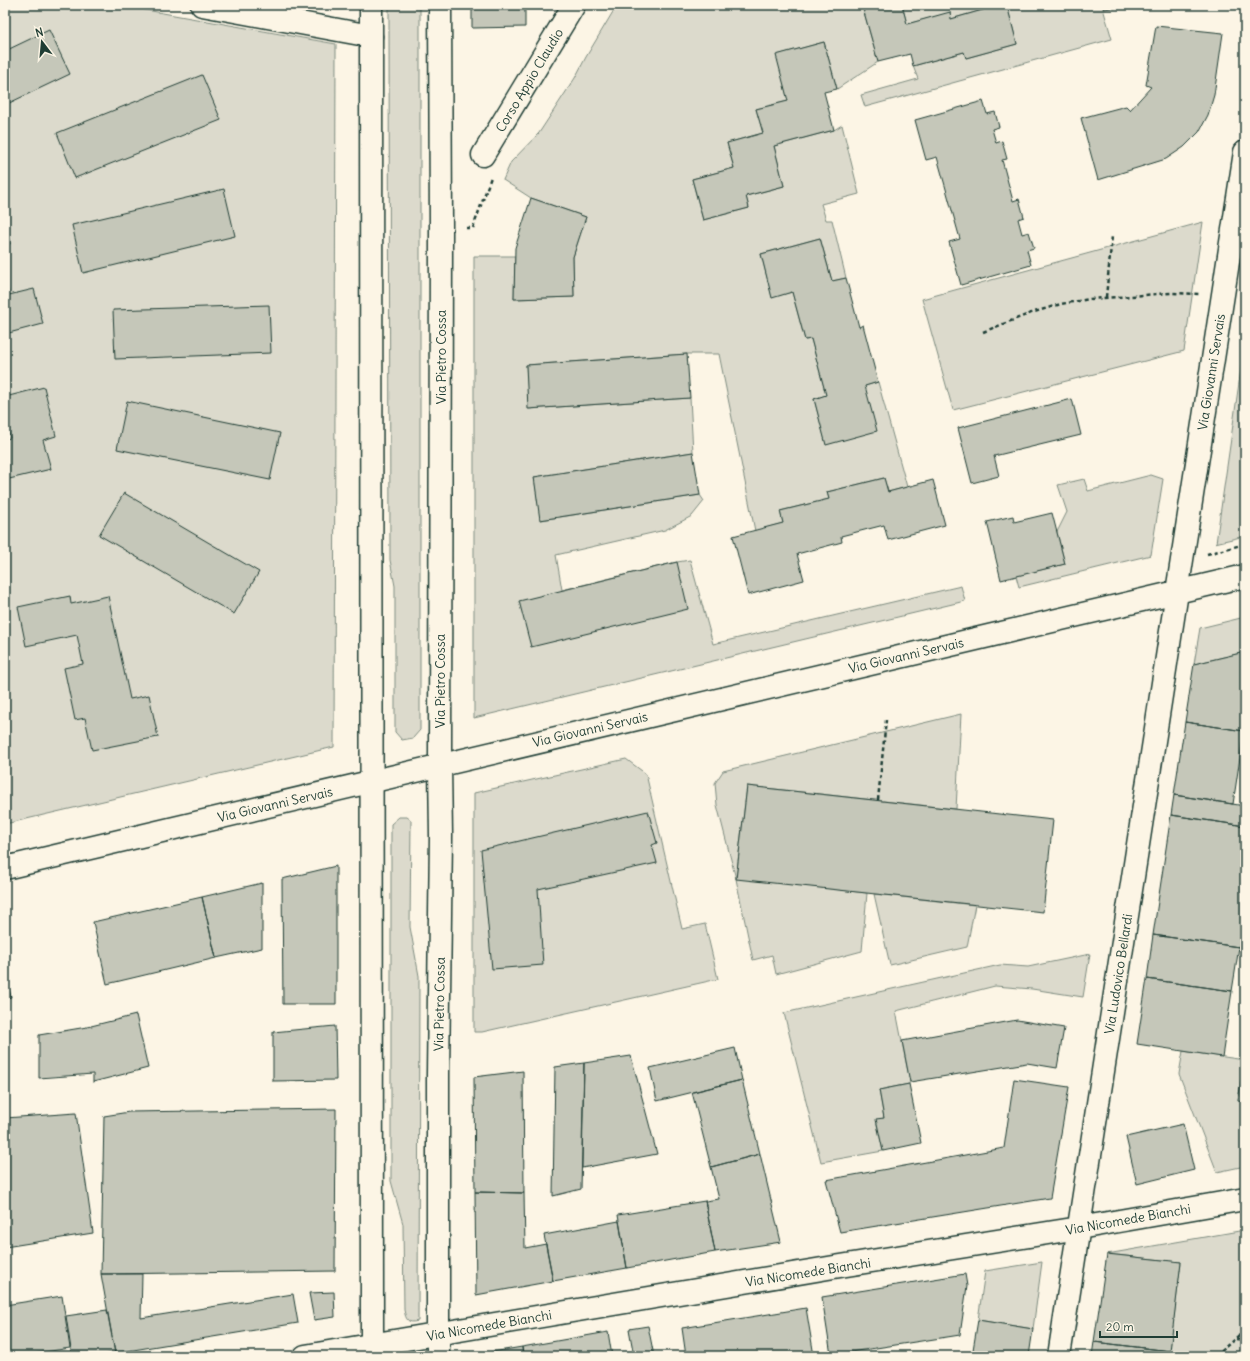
<svg xmlns="http://www.w3.org/2000/svg" width="1250" height="1361" font-family="Delius,sans-serif">
  <style>
    .green { fill: #dcdacc; stroke: #7e8c80 }
    .building { fill: #c5c7b9; stroke: #1f3d34 }
    .lines { fill: none; stroke-linecap: round; stroke-linejoin: round }
    .minor-casing { stroke: #1f3d34; stroke-width: 25 }
    .major-casing { stroke: #1f3d34; stroke-width: 25 }
    .path { stroke: #1f3d34; stroke-width: 2.5; stroke-dasharray: 4 3; stroke-linecap: butt }
    .minor { stroke: #fcf5e5; stroke-width: 22 }
    .major { stroke: #fcf5e5; stroke-width: 22 }
    .labels { text-anchor: middle; stroke-width: 3; stroke-linejoin: round; paint-order: stroke }
    .street-label { font-size: 13px; fill: #1f3d34; stroke: #fcf5e5 }
  </style>
  <rect width="100%" height="100%" fill="#fcf5e5"/>
  <filter id="ink" filterUnits="userSpaceOnUse"><feTurbulence type="fractalNoise" baseFrequency=".025" numOctaves="2"/><feDisplacementMap in="SourceGraphic" scale="8" xChannelSelector="R" yChannelSelector="G"/><feConvolveMatrix kernelMatrix="1 2 1 2 8 2 1 2 1" color-interpolation-filters="sRGB"/></filter>
  <g filter="url(#ink)">
    <path class="green" d="M5,5H118L336,44L334,747L5,824Z
      M389,5H420V730L413,738L402,740L395,732V586L390,560Z
      M617,5H862L878,62L837,89L824,42L777,55L788,101L756,109L763,133L727,143L734,168L692,179L703,220L749,208L746,196L784,186L774,146L834,130L842,125L859,194L821,204L826,220H832L846,278L832,281L820,238L761,254L772,297L792,292L805,340L811,339L826,395L814,399L826,444L865,386L878,382L907,487L888,492L884,478L827,492L829,499L780,511L783,523L755,531L719,354H687L526,365L529,409L690,398L693,452L534,477L541,520L700,495L704,501L692,516L665,530L556,555L562,590L677,562L690,560L713,644L961,586L965,601L474,718V256H515L514,299L574,297L573,257L586,217L531,198L503,180L511,162L539,133L575,78L586,57Z
      M902,5H1000L951,19L950,13L907,24Z
      M1007,5H1102L1112,39L865,107L861,95L918,79L913,66L964,52L966,58L1017,44Z
      M1203,222L1184,351L953,410L922,299Z
      M1245,341V536L1215,543H1216Z
      M1151,475L1163,479L1151,555L1019,587L1016,576L1065,564L1057,532L1067,512L1058,485L1084,479L1088,491Z
      M1245,617V652L1194,664L1200,628Z
      M961,714L956,809L747,786L736,878L867,893L862,951L776,974L772,955L753,960L736,879L717,805L715,783L723,771Z
      M626,759L646,774L682,929L705,924L718,979L482,1032H474V793Z
      M399,817H407L411,820L410,927L419,976L418,1321C408,1324 406,1320 404,1310L403,1224L391,1181V824Z
      M874,894L975,905L967,947L890,965Z
      M1090,954L1083,997L1032,989L995,986L896,1011L910,1082L909,1084L879,1090L884,1118L876,1120L883,1151L821,1162L784,1013L1000,965L1028,967Z
      M1183,1051L1245,1060L1238,1101L1245,1102V1166L1217,1172L1179,1074Z
      M1245,1230V1356H1169L1181,1262L1107,1254Z
      M1042,1262L1033,1329L978,1320L985,1271Z"/>
    <path class="building" d="M472,5H525V27L472,28Z
      M862,5H902L907,24L950,12L951,19L1000,5H1007L1017,44L966,58L964,52L913,66L910,54L878,62Z
      M1102,5H1135L1104,9Z
      M1156,26L1223,33L1214,95L1208,115L1199,132L1184,147L1166,159L1098,180L1081,118L1126,106L1130,110L1151,87L1146,85Z
      M49,30L70,74L5,105V51Z
      M824,42L837,89L824,92L834,130L774,146L784,186L746,196L749,208L703,220L692,179L734,168L727,143L763,133L756,109L788,101L776,55Z
      M202,75L221,120L75,178L57,133Z
      M983,101L987,114L995,112L999,127L992,129L996,143L1002,141L1007,159L1002,160L1013,201L1019,199L1024,217L1018,219L1022,234L1029,232L1034,248L1027,250L1031,265L961,285L949,242L960,239L937,157L926,160L915,120Z
      M224,189L235,236L83,273L72,225Z
      M531,198L586,217L573,257L574,297L514,299L515,248Z
      M5,224L10,244L5,246Z
      M820,238L832,281L846,278L859,327L863,325L878,382L865,386L877,431L826,445L814,399L826,395L811,339L805,340L792,292L772,298L761,254Z
      M5,279L9,295L34,289L43,324L5,334Z
      M269,305L271,353L115,359L113,310Z
      M687,354L690,398L528,409L526,365Z
      M44,387L56,436L43,440L51,469L5,480V439L10,438L5,418V397Z
      M1072,399L1081,435L994,456L999,476L972,483L958,428Z
      M127,401L280,433L270,480L117,449Z
      M693,452L700,495L540,520L534,477Z
      M884,478L888,492L933,480L945,525L888,540L884,525L841,536L842,542L797,554L804,580L748,595L733,536L783,523L780,511L829,499L827,492Z
      M124,493L259,572L234,614L99,535Z
      M1052,513L1065,564L1001,580L987,522L1013,516L1014,522Z
      M677,562L688,609L531,647L519,601Z
      M70,596L71,604L108,596L130,699L149,695L158,737L92,750L85,718L75,720L64,668L83,664L77,635L26,646L18,607Z
      M1245,652V724L1244,731L1185,722L1194,664Z
      M1185,722L1244,731L1233,804L1174,795Z
      M747,786L1053,820L1043,912L736,879Z
      M1174,795L1245,806V826L1171,815Z
      M648,811L657,843L652,845L657,863L538,889L543,965L492,969L481,850Z
      M1171,815L1245,826V908L1239,947L1153,935Z
      M336,866V1004H283L282,879Z
      M262,883V948L216,958L202,897Z
      M202,897L216,958L107,984L93,922Z
      M1153,935L1239,947L1232,991L1147,979Z
      M5,971L11,997L5,999Z
      M1147,979L1232,991L1222,1057L1137,1044Z
      M136,1015L148,1068L93,1082V1074L39,1078V1035L87,1027Z
      M1017,1020L1064,1028L1057,1068L1027,1063L910,1082L902,1041Z
      M335,1026L336,1080L273,1081V1032Z
      M735,1048L742,1080L657,1101L650,1068Z
      M631,1056L657,1154L582,1168L584,1063Z
      M1245,1057V1102L1238,1101Z
      M584,1063L581,1189L553,1196L555,1067Z
      M523,1071L524,1193L475,1192L474,1077Z
      M1014,1079L1069,1087L1050,1198L840,1232L826,1180L1004,1148Z
      M742,1080L760,1154L711,1167L692,1092Z
      M909,1084L921,1143L883,1151L876,1119L884,1118L879,1090Z
      M336,1109L335,1271L101,1274L104,1116L129,1112Z
      M76,1113L93,1233L5,1247V1118Z
      M1183,1124L1194,1170L1137,1184L1126,1137Z
      M760,1154L781,1242L715,1252L705,1201L719,1199L711,1167Z
      M475,1192L524,1193L525,1248L546,1244L553,1281L476,1295Z
      M705,1201L715,1252L627,1268L618,1215Z
      M619,1221L627,1268L553,1281L544,1235Z
      M1107,1254L1181,1262L1170,1351L1094,1342Z
      M101,1274H142L141,1318L293,1294L298,1323L115,1353Z
      M965,1274L967,1286L960,1335L831,1355L822,1297Z
      M334,1292L335,1317L314,1320L309,1293Z
      M62,1296L70,1348L19,1356H5V1305Z
      M806,1308L814,1356H686L682,1328Z
      M107,1310L115,1353L97,1356H72L66,1316Z
      M978,1320L1033,1329L1029,1356H972Z
      M648,1326L654,1356H634L629,1329Z
      M608,1332L612,1356H523L522,1347Z
      M1094,1342L1170,1351L1169,1356H1092Z
      M522,1347L523,1356H475V1355Z"/>
    <g class="lines">
      <defs>
        <path id="minor" d="M202,5L371,36
          M483,155L574,5
          M5,868L993,635L1245,576
          M305,1356L834,1267L1079,1228L1245,1199
          M1059,1356L1245,152"/>
        <path id="major" d="M371,5L372,1356
          M438,1356V1074L441,836L440,765L441,229L440,5"/>
      </defs>
      <use href="#minor" class="minor-casing"/>
      <use href="#major" class="major-casing"/>
      <path class="path" d="M466,228H473L491,177
        M1106,297L1112,236
        M983,332L1031,313L1061,304L1090,299L1171,293L1199,294
        M1207,554L1245,544
        M878,800L886,720
        M1236,1339L1245,1340
        M1215,1356L1245,1330"/>
      <use href="#minor" class="minor"/>
      <use href="#major" class="major"/>
    </g>
  </g>
  <g class="labels">
    <g class="street-label">
      <text transform="translate(529 80) rotate(-59)" y="5">Corso Appio Claudio</text>
      <text transform="translate(441 357) rotate(-90)" y="5">Via Pietro Cossa</text>
      <text transform="translate(1211 372) rotate(-81)" y="5">Via Giovanni Servais</text>
      <text transform="translate(906 655) rotate(-13)" y="5">Via Giovanni Servais</text>
      <text transform="translate(440 681) rotate(-90)" y="5">Via Pietro Cossa</text>
      <text transform="translate(590 729) rotate(-13)" y="5">Via Giovanni Servais</text>
      <text transform="translate(275 804) rotate(-13)" y="5">Via Giovanni Servais</text>
      <text transform="translate(1118 974) rotate(-81)" y="5">Via Ludovico Bellardi</text>
      <text transform="translate(439 1004) rotate(-89)" y="5">Via Pietro Cossa</text>
      <text transform="translate(1128 1219) rotate(-10)" y="5">Via Nicomede Bianchi</text>
      <text transform="translate(808 1272) rotate(-9)" y="5">Via Nicomede Bianchi</text>
      <text transform="translate(489 1325) rotate(-10)" y="5">Via Nicomede Bianchi</text>
    </g>
  </g>
  <rect width="1250" height="1361" fill="none" stroke="#fcf5e5" stroke-width="20"/>
  <rect x="10" y="10" width="1230" height="1341" fill="none" stroke="#1f3d34" stroke-width="1.5" filter="url(#ink)"/>
  <g transform="translate(42 42) rotate(344)" stroke="#fcf5e5" stroke-width="3" paint-order="stroke">
  <path d="M0-3L7 15L0 10L-7 15Z" fill="#1f3d34"/>
  <text y="-6" font-size="11" font-weight="bold" text-anchor="middle" fill="#1f3d34">N</text>
  </g>
  <path d="M1100 1331v6h77v-6" fill="none" stroke="#1f3d34" stroke-width="2"/>
  <text x="1106" y="1331" font-size="12" fill="#1f3d34" stroke="#fcf5e5" stroke-width="3" paint-order="stroke">20 m</text>
</svg>
